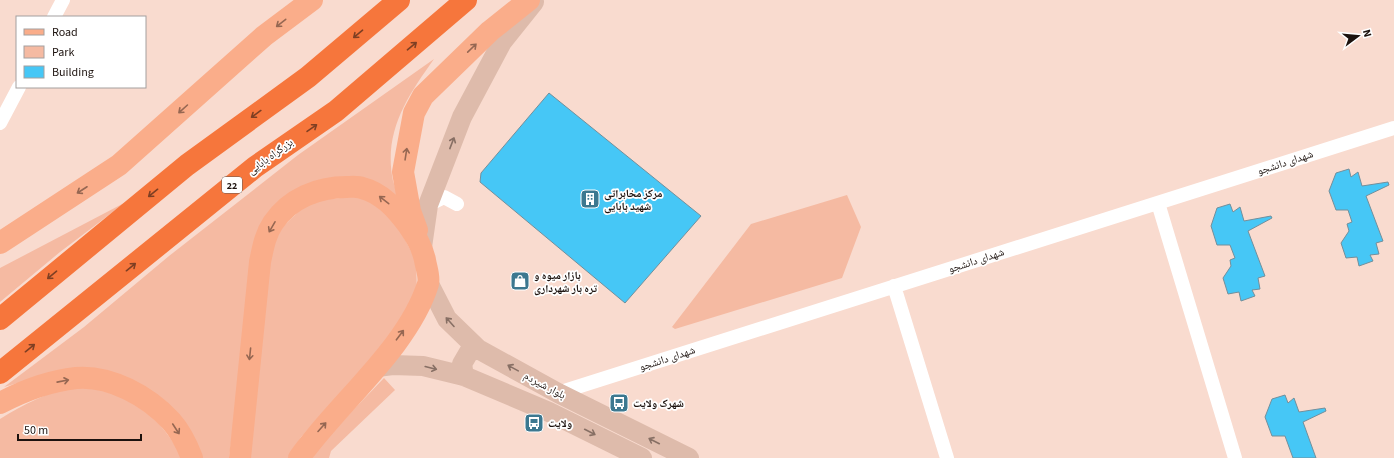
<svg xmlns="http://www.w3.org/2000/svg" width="1394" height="458" font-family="'Source Sans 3','Noto Naskh Arabic',sans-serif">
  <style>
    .green { fill: #f5baa2 }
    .building { fill: #46c7f6; stroke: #738f9b }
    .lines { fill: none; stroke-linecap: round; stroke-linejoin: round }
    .street { stroke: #fff; stroke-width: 14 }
    .secondary { stroke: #debbab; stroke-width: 20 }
    .primary { stroke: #faad8a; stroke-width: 22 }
    .highway { stroke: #f6763c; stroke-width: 22 }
    .oneway { stroke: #966752 }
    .oneway2 { stroke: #7e3f23 }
    .oneway3 { stroke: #876f64 }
    .labels { text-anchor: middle; stroke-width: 3.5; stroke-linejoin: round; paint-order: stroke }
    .shield { fill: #fff; stroke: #605956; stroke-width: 1 }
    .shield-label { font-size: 10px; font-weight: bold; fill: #1c120e }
    .street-label { font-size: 11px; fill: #1c120e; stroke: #fff }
    .poi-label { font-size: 11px; font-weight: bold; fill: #1c120e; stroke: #fff; text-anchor: start }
  </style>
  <rect width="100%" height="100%" fill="#f9dbcf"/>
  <path class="green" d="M434,59C407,97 383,132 393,181C396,190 400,200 402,210L374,183L276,207L234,420L229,458H202L160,399L38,377L4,387L84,327L169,256L298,155Z
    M847,195L861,227L842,278L675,329L672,327L751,224Z
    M361,196L391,214L416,260L417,296L401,327L301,437L288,458H248L264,291L277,232L310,201Z
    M126,202L60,252L0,302V268Z
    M384,378L395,390L331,451L329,458H310L316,449Z
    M74,386C84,387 95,388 105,390C141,401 166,426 182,458H0V419C24,404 47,393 74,386Z"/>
  <path class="building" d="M549,93L701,216L625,303L480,182L481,173Z
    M1349,169L1351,177L1358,172L1362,186L1388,182L1389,185L1366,196L1383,241L1376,243L1379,254L1370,255L1373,261L1359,266L1357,257L1346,258L1341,243L1349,231L1347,224L1352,222L1348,210H1336L1329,191L1336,173Z
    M1230,204L1233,212L1240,207L1244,221L1271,216L1272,218L1248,231L1265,276L1258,278L1260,289L1252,290L1255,296L1241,301L1239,292L1228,294L1223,278L1231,266L1230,260L1235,258L1230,245H1217L1211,226L1217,208Z
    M1285,395L1288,403L1294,398L1299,412L1325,408L1326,411L1303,422L1316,458H1293L1285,436H1272L1265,417L1272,399Z"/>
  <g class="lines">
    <path class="street" d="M54,17L63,0
      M0,123L19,87
      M1158,203L1235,458
      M428,205L444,197L457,204
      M894,286L947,458
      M558,393L1394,128"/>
    <path class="secondary" d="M422,247L428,205L462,117L502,42L534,2
      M428,282L447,319L478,349L558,393L689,458
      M377,367L393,365L423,366L464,376L549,412L642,458
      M464,376L462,364L469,352L478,349"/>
    <path class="primary" d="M417,230L410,211L403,172L414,113L423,96L490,31L529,0
      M0,243L119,165L264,36L312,0
      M0,403C23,391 49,381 76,378C110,375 148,396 171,421C180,431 187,445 192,458
      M240,458L260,262C263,248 265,235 273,223C290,198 318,187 347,187C351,187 357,186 362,188C382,193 396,209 408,225C416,237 422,246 425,260C426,267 430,277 428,284C408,348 338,403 299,458"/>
    <path class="highway" d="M0,319L187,165L308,77L399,0
      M0,373L255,167L336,111L466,0"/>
  </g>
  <defs><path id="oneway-shaft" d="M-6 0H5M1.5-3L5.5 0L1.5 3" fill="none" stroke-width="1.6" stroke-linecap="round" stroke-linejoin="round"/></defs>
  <g class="oneway">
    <use href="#oneway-shaft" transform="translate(281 23) rotate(142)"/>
    <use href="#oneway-shaft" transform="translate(472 48) rotate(-44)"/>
    <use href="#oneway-shaft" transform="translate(183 109) rotate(138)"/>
    <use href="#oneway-shaft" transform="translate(406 154) rotate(-81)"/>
    <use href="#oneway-shaft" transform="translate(82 190) rotate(147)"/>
    <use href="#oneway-shaft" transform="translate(384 200) rotate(-142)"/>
    <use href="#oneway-shaft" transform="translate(272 227) rotate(120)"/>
    <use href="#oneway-shaft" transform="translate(400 335) rotate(-53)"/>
    <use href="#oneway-shaft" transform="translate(250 354) rotate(96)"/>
    <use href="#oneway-shaft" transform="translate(63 381) rotate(-11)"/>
    <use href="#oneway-shaft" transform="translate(322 427) rotate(-48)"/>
    <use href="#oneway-shaft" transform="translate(176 429) rotate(57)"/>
  </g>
  <g class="oneway2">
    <use href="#oneway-shaft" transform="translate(358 34) rotate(140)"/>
    <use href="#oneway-shaft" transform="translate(412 46) rotate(-40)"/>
    <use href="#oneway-shaft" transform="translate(256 114) rotate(144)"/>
    <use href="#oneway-shaft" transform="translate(312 128) rotate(-35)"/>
    <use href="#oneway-shaft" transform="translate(153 193) rotate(141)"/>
    <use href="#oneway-shaft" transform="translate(131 267) rotate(-39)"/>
    <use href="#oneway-shaft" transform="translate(52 275) rotate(140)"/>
    <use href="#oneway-shaft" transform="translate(30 348) rotate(-39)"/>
  </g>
  <g class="oneway3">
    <use href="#oneway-shaft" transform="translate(452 143) rotate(-69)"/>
    <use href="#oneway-shaft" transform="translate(450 322) rotate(-132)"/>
    <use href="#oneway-shaft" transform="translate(431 368) rotate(14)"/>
    <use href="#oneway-shaft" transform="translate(513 368) rotate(-151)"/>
    <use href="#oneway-shaft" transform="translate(590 432) rotate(27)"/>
    <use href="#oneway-shaft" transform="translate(654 441) rotate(-153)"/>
  </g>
  <defs>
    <symbol id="building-square" viewBox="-11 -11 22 22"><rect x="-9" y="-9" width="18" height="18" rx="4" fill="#3c7890" stroke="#fff"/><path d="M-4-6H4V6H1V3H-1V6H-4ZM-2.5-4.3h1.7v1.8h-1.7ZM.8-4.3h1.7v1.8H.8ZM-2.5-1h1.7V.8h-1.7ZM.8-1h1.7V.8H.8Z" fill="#fff"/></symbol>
    <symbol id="shop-square" viewBox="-11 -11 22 22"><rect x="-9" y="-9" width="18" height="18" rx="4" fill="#3c7890" stroke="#fff"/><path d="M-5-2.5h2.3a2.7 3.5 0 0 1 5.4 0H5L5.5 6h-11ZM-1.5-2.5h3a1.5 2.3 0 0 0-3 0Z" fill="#fff"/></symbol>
    <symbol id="bus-square" viewBox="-11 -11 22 22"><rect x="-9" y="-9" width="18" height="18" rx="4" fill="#3c7890" stroke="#fff"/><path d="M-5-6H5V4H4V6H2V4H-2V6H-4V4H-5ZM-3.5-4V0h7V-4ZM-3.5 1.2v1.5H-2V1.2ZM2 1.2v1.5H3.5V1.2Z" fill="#fff"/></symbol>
  </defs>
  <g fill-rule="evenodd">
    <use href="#building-square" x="579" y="188" width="22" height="22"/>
    <use href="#shop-square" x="509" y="270" width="22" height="22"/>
    <use href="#bus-square" x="608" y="392" width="22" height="22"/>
    <use href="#bus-square" x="523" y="412" width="22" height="22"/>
  </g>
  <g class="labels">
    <rect class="shield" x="222" y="177" width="20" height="16" rx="3"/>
    <g class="shield-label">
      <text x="232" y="189">22</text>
    </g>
    <g class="street-label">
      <text transform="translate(270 156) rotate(-36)" y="4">بزرگراه بابایی</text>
      <text transform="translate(1285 162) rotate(-18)" y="4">شهدای دانشجو</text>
      <text transform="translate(976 260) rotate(-18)" y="4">شهدای دانشجو</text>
      <text transform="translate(667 358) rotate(-18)" y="4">شهدای دانشجو</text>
      <text transform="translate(545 385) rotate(28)" y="4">بلوار شیردم</text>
    </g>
    <g class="poi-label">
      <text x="604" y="197">مرکز مخابراتی<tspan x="604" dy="13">شهید بابایی</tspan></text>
      <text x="534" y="279">بازار میوه و<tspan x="534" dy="13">تره بار شهرداری</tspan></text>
      <text x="633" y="407">شهرک ولایت</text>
      <text x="548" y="427">ولایت</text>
    </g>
  </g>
  <rect x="16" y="16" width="130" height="72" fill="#ffffff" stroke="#a4a09f"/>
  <rect x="24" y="29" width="20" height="6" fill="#faad8a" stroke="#a4a09f"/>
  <text x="52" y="36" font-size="12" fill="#1c120e">Road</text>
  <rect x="24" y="46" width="20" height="12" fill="#f5baa2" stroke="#a4a09f"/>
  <text x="52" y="56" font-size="12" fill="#1c120e">Park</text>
  <rect x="24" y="66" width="20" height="12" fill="#46c7f6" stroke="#a4a09f"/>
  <text x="52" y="76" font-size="12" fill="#1c120e">Building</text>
  <g transform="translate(1358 36) rotate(74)" stroke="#ffffff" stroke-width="3" paint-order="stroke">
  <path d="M0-3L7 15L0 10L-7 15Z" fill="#1c120e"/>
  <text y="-6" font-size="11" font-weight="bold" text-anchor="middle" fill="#1c120e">N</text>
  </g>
  <path d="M18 434v6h123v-6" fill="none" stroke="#1c120e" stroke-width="2"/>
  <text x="24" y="434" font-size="12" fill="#1c120e" stroke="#ffffff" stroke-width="3" paint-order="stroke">50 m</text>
</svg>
